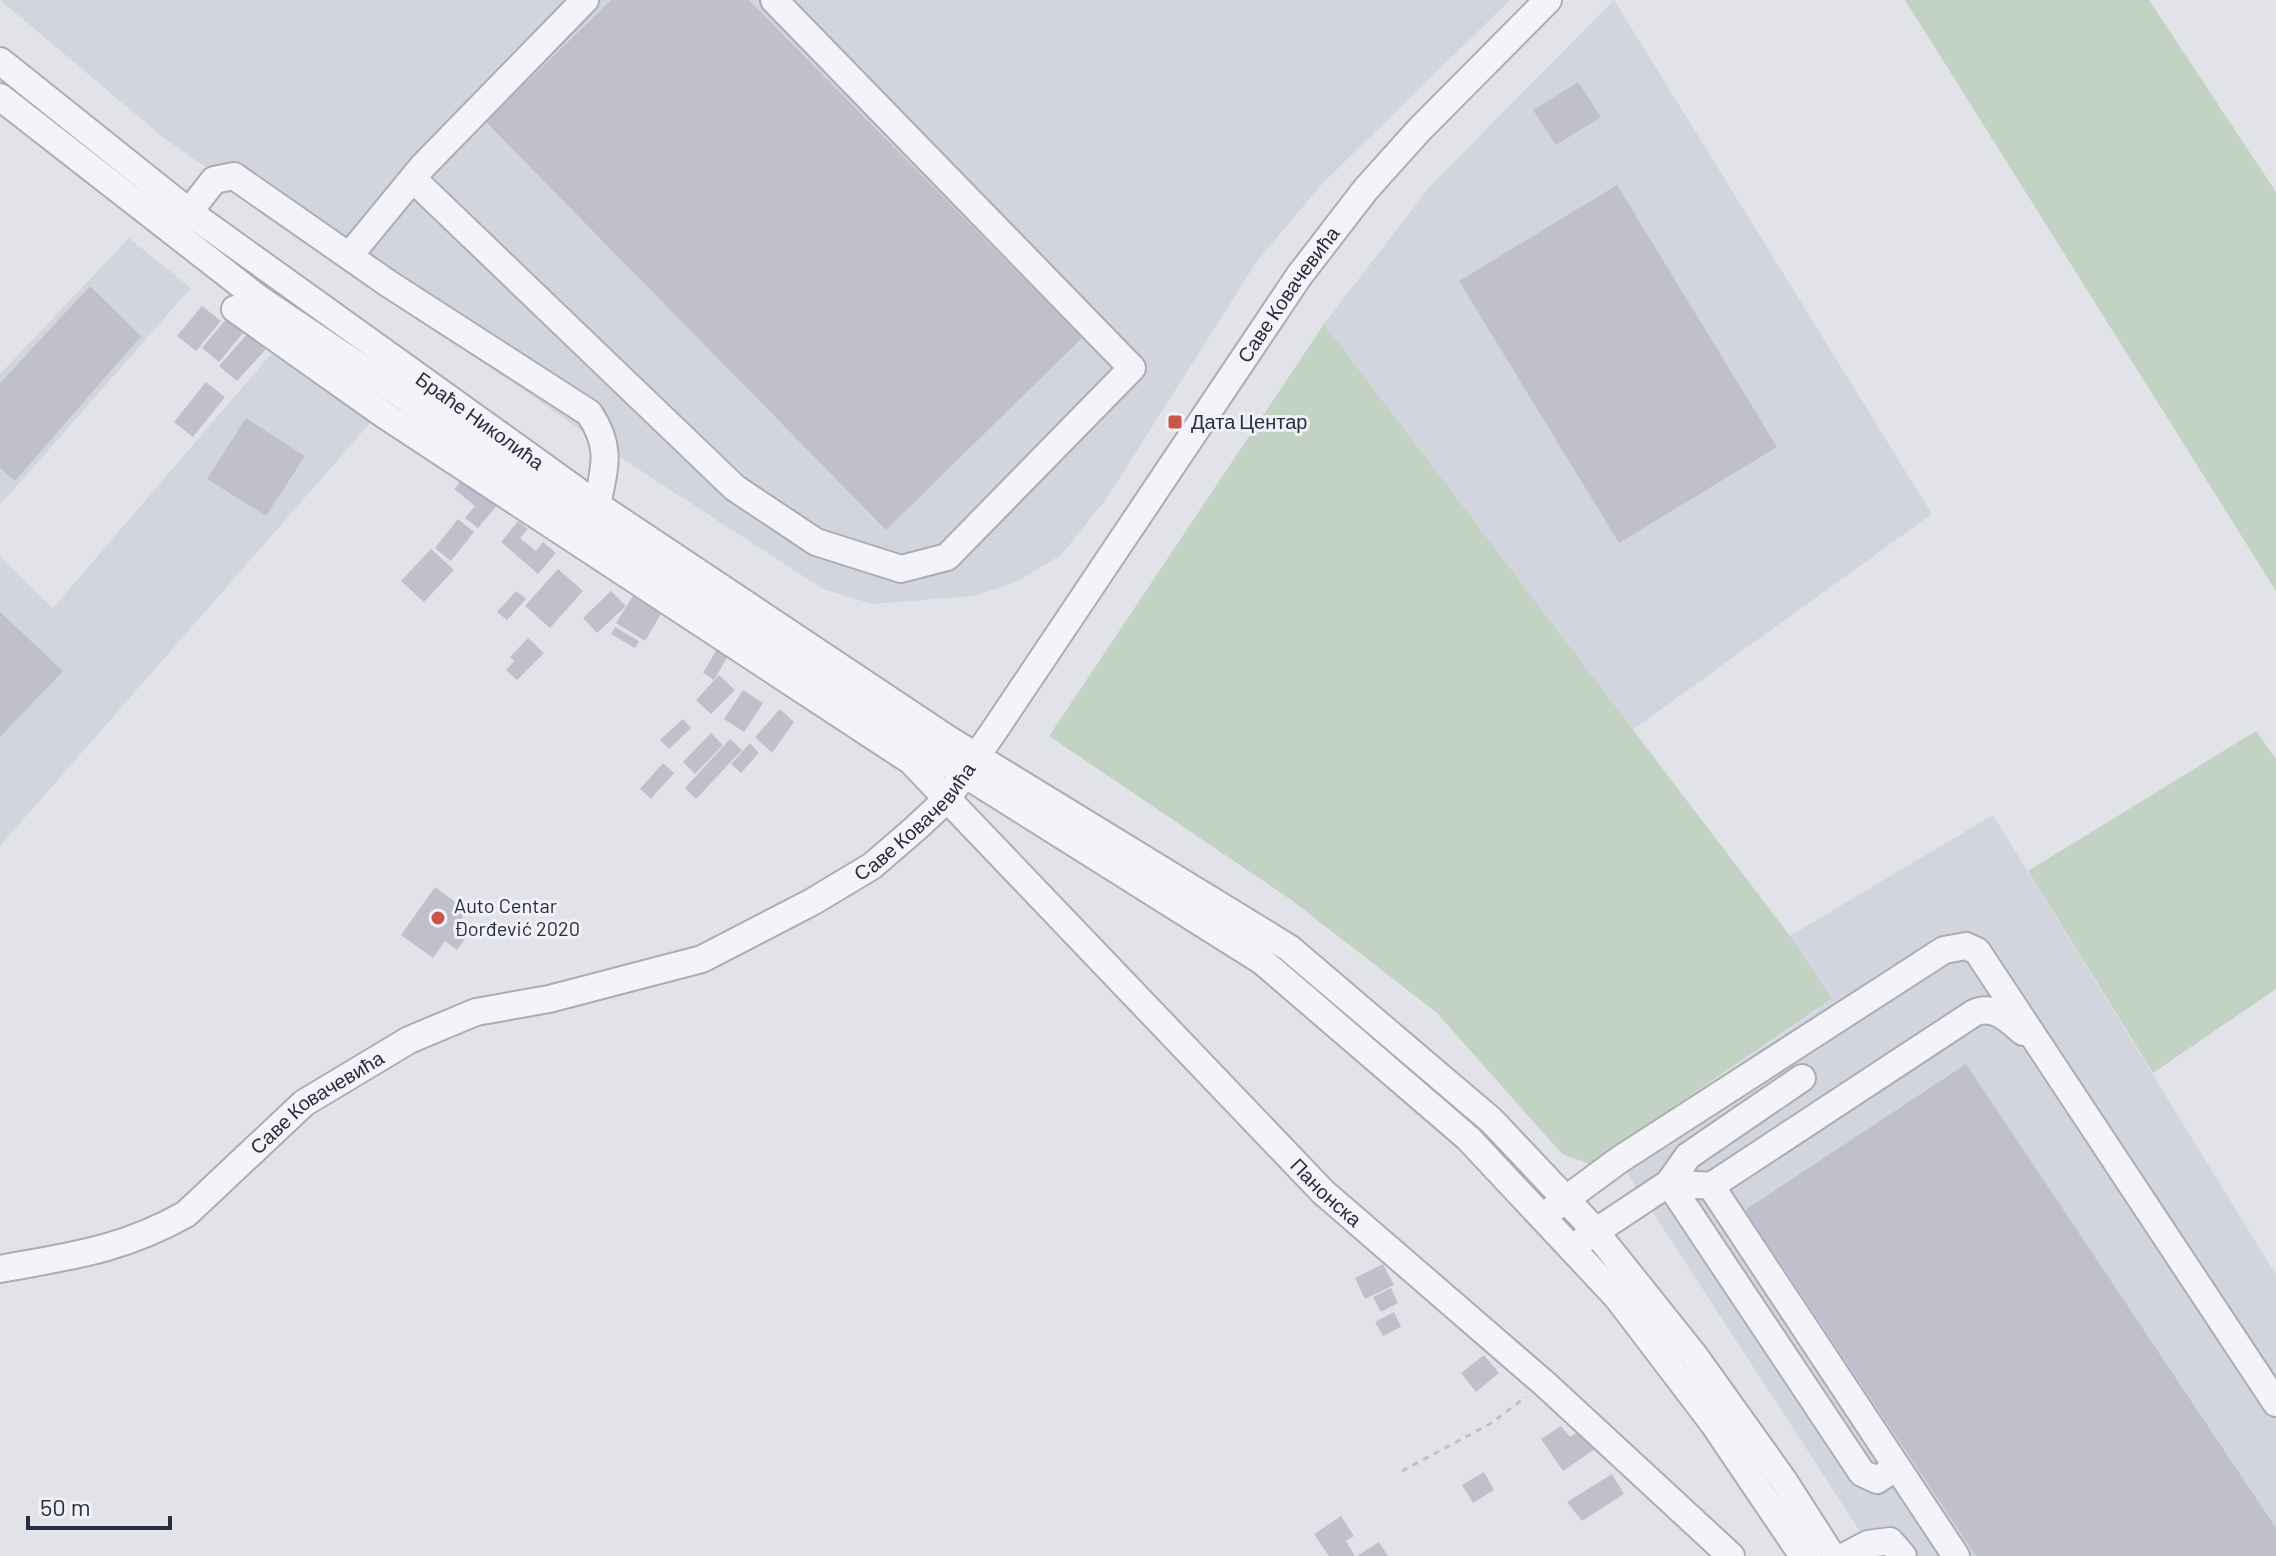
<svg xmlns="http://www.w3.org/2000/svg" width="2276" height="1556" font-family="Barlow,sans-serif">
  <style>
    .built { fill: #d3d5de }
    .green { fill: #c3d3c3 }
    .building { fill: #bfc0cc }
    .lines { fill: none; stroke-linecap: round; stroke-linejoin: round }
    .minor-casing { stroke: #aaacb7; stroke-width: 30 }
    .path { stroke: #bfc0c8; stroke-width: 3; stroke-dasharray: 6 6; stroke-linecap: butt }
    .minor { stroke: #f4f4f8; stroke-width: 26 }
    .poi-dot { fill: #ca554a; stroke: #f1f2f7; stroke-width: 3 }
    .labels { text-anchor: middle; stroke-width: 6; stroke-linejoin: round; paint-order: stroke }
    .street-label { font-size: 20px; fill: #2a2d41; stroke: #f1f2f7 }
    .poi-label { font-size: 20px; fill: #2a2d41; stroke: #f1f2f7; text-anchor: start }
  </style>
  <rect width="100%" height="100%" fill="#e1e3e9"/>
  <path class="built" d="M0,0H1510L1323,183L1257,261L1107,498L1061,555L1016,582L974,596L872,604L823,589L612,452L164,138Z
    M1614,0L1932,514L1631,731L1324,324L1431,185Z
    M129,238L191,288L0,505V374Z
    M278,346L377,415L0,846V556L53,608Z
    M1993,815L2276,1275V1556H1876L1613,1151L1832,1000L1790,936Z"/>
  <path class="green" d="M1905,0H2149L2276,192V591Z
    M1324,324L1790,936L1832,999L1590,1164L1562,1154L1437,1013L1290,899L1049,736Z
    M2256,731L2276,759V989L2153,1073L2028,871Z"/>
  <path class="building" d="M611,0H749L1082,338L886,530L486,122Z
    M1578,82L1601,117L1556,145L1533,110Z
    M1617,185L1777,447L1619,543L1459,281Z
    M90,286L141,336L15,481L0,468V383Z
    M202,306L221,321L196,351L177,336Z
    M231,313L248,327L219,362L202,348Z
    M248,333L266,349L237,381L219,366Z
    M206,382L225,397L193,437L174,422Z
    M246,418L305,456L266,516L207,479Z
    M465,476L498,504L478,528L465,518L475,506L454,489Z
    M458,519L474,532L451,561L435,548Z
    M518,521L528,529L520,538L536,551L543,542L556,553L538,574L501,542Z
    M431,549L454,570L424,602L401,581Z
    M558,569L583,591L550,628L525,606Z
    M516,591L526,599L507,620L497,612Z
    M611,591L626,606L597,633L583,618Z
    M633,596L661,614L645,641L616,623Z
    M0,612L63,671L0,737Z
    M615,627L639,641L635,648L611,634Z
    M528,638L544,653L517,680L506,670L514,661L510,657Z
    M717,649L728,656L714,680L703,673Z
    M719,675L735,690L711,714L696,700Z
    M743,690L763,703L744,732L724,719Z
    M780,709L794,722L772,753L755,737Z
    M683,719L691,728L669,749L660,740Z
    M711,733L723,745L695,774L683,762Z
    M730,739L742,750L696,799L685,788Z
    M750,743L759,753L741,773L731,764Z
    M663,763L674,773L651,799L640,789Z
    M435,887L467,911L457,925L469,933L457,950L445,941L433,958L401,935Z
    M1966,1064L2276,1528V1556H1976L1745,1210Z
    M1383,1264L1394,1285L1365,1299L1355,1278Z
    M1391,1288L1398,1303L1381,1312L1373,1297Z
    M1394,1312L1401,1327L1383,1336L1375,1322Z
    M1484,1355L1499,1373L1476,1392L1461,1373Z
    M1561,1426L1570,1437L1578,1432L1602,1444L1563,1471L1541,1439Z
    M1484,1472L1494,1490L1473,1503L1462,1485Z
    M1612,1474L1624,1494L1582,1521L1567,1502Z
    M1341,1516L1354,1536L1346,1541L1355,1556H1329L1314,1534Z
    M1379,1542L1388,1556H1357Z"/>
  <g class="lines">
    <defs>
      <g id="minor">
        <path id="s1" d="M0,61L189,212L597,505L948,739L1289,948L1492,1121L1590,1225L1694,1355L1784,1481L1832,1556"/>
        <path d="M0,97L258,298L936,756L1262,961L1468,1138L1617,1297L1713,1423L1803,1556"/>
        <path d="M413,179L735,488L816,542L901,569L947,557L1132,368L774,0"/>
        <path d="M189,212L214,180L234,176L389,284L589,413C612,447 605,466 597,505"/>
        <path d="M349,256L423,166L585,0"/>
        <path id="s2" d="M235,309L383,414L911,761L1323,1192L1545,1384L1731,1556"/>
        <path d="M1802,1078L1688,1156L1669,1183L1862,1473L1877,1480L1896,1467"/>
        <path d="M1711,1186L1974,1013C1994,1004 2009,1020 2023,1032"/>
        <path d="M1554,1208L1619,1160L1944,950L1966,946L1977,951L2276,1403"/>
        <path d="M1583,1240L1669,1183L1711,1186L1956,1556"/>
        <path id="s3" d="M0,1269C71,1256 122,1250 186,1214L304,1103L409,1040L476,1012L549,999L702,959L812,902L872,866L916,828L947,799L996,728L1299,276L1366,189L1420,129L1548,0"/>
        <path d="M1845,1556L1868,1544L1890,1541L1903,1556"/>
      </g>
    </defs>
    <use href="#minor" class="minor-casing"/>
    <path class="path" d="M1402,1471L1490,1424L1526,1397"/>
    <use href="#minor" class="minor"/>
  </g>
  <g class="poi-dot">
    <rect x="1167" y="414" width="16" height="16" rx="4"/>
    <circle cx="438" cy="918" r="8"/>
  </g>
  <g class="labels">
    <g class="street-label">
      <text dy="7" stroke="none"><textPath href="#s3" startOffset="1688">Саве Ковачевића</textPath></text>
      <text dy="7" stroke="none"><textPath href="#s1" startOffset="600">Браће Николића</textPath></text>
      <text dy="7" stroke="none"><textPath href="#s3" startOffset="1040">Саве Ковачевића</textPath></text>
      <text dy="7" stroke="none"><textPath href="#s3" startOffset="368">Саве Ковачевића</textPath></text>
      <text dy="7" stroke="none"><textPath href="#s2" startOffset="1412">Панонска</textPath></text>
    </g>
    <g class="poi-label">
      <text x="1191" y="429">Дата Центар</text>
      <text x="454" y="913">Auto Centar<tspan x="454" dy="23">Đorđević 2020</tspan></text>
    </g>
  </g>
  <path d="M28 1516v12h142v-12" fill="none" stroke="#2a2d41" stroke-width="4"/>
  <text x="40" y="1516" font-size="24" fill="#2a2d41" stroke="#f1f2f7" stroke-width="6" paint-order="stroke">50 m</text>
</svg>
